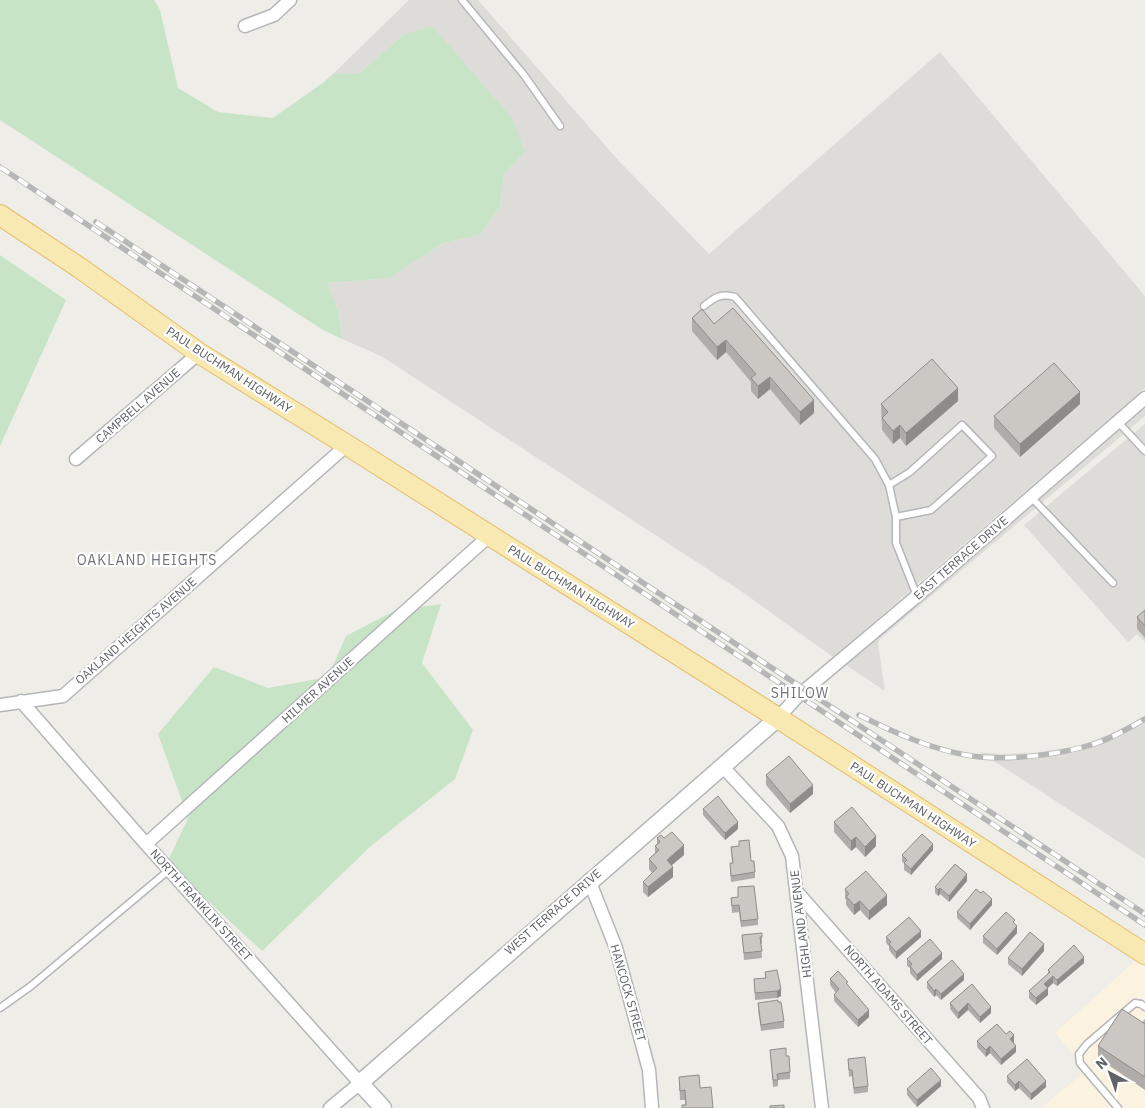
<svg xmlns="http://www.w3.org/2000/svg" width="1145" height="1108" font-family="'IBM Plex Sans',sans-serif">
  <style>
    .commercial { fill: #fbf3e0 }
    .industrial { fill: #dedcd9 }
    .green { fill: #c8e4c6 }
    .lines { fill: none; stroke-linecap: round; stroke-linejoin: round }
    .service-casing { stroke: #b4b7ba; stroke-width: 9 }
    .minor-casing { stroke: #b4b7ba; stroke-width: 15 }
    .tertiary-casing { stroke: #b4b7ba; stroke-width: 19 }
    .primary-casing { stroke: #e6bc6a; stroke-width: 22 }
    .service { stroke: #fff; stroke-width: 6 }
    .minor { stroke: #fff; stroke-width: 12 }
    .tertiary { stroke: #fff; stroke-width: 16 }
    .primary { stroke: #f8e9b3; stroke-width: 20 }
    .rail-casing { stroke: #b5b6b6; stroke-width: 5.5 }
    .rail { stroke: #fff; stroke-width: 4; stroke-dasharray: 11; stroke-linecap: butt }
    .wall { fill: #afaca9 }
    .shaded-wall { fill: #8e8c89 }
    .building { fill: #cbc8c4; stroke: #8e8c89 }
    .labels { text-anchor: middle; stroke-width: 4.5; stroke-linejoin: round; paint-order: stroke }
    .street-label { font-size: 12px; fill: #5f6266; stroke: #fff }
    .neighbourhood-label { font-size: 14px; letter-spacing: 1px; fill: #707478; stroke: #fff }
  </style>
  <rect width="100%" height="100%" fill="#efede7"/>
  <path class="commercial" d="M1136,960L1145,967V1108H1041L1087,1070L1055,1033Z"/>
  <path class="industrial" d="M409,0H478L618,160L709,254L940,52L1145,296V388L833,657L738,589L381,356L342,339L339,314L328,283L389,278L443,243L480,235L500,206L504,174L525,152L403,35L360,73L333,74Z
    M1145,408V416L880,639L878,644L885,691L846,665Z
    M1145,424V642L1137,634L1128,642L1024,525Z
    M1145,716V859L980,752L998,754L1035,753L1080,746L1117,731Z"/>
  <path class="green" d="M0,0H154L160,10L178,88L218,112L273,118L324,82L333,74L360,73L403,35L432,26L512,118L525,152L504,174L500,206L480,235L443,243L389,278L328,283L339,314L342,339L323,330L0,120Z
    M0,255L66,300L0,446Z
    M441,604L422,663L473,730L455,779L372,845L262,951L167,863L188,818L158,734L214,667L268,688L328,677L346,636L394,611Z"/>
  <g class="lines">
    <defs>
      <path id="service" d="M462,0L524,75L560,126
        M704,306C715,297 721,293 735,297L875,459L889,485L896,517V543L917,596
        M1118,422L1145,451
        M889,485L910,472L962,425L992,456L931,510L896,517
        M1031,497L1113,583
        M0,1008L31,986L169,870
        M1118,1108L1080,1063L1079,1054L1087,1044L1135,1003L1141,1004L1145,1007"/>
      <path id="minor" d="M245,26L274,15L290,0
        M76,459L199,353
        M21,701L146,844L360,1083L330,1108
        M0,705L63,696L347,445
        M778,718L798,696L917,596L1145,398
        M722,766L778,826L792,856L822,1108
        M146,844L489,536
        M589,880L616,948L649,1070L652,1108
        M797,892L979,1098L983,1108"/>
      <path id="tertiary" d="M383,1108L360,1083L778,718"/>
      <path id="primary" d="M0,215L80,268L199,353L347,445L778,718L1145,954"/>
    </defs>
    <use href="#service" class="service-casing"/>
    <use href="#minor" class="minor-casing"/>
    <use href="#tertiary" class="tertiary-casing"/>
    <use href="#primary" class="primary-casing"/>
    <use href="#service" class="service"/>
    <use href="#minor" class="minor"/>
    <use href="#tertiary" class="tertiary"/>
    <use href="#primary" class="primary"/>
    <defs>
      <path id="rail" d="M0,167L1145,925
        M96,222L1145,914
        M859,715C893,732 928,748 966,755C1004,762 1060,755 1097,743C1114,737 1129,728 1145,719"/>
    </defs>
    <use href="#rail" class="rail-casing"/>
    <use href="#rail" class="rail"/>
  </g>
  <path class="wall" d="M692,318L714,324L814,413L800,425L770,389L758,399L751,391V382L726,352L717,360L692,331Z
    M958,401L906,446L900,438L893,444L882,430L881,404Z
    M1080,404L1020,457L994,428V416Z
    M1145,610V638L1137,629V617Z
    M766,775L813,794L790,813L766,785Z
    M703,809L738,829L725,840L703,815Z
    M834,822L876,846L865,857L856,847L851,851L834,832Z
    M657,838H664L684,855L672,865L673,877L648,897L643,892V882L652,873L649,869V859L655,853V846L657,844Z
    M739,841L751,861L755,872V878L731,882L730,870V863H732L731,847H739Z
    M933,850L911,875L904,870V863L902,862V855Z
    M967,881L949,902L940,894L938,896L935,893V887Z
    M738,887L758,919V925L741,927L739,912L732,913L731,898L738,897Z
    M845,889L887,905L869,920L860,910L854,915L846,905V900L845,898Z
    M981,893L992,905L970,930L957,918V912Z
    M1015,924L1017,933L997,955L983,943V936Z
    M762,933V944H761L762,958L744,960L742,935Z
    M886,937H921L896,959L889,950V946L886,943Z
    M1044,951L1022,976L1008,964V958Z
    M907,959H942L917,981L910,973V968L907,966Z
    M1084,963L1057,986L1053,983L1048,988V995L1036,1005L1029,998V991L1048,974V970Z
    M765,972L781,996L777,998L755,1000L754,979L765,978Z
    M830,979L848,985L869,1017L858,1027L834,1001V995L836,993L830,985Z
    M964,980L941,1000L936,995L934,997L927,988V982Z
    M972,984L991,1013L980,1023L968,1010L958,1019L950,1009V1003Z
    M778,1002L784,1021V1028L761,1031L758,1009V1003Z
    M1145,1019V1090L1098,1058V1046L1142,1023Z
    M977,1041L1014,1042L1016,1052L1001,1065L990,1053L986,1057L977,1047Z
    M770,1050L786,1056L790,1072V1079L778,1080V1086L773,1087Z
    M848,1059L868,1086V1092L854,1094L852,1076L849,1077Z
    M1007,1076L1046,1087L1031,1100L1019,1088L1015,1091L1007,1082Z
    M679,1077L700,1088L713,1108L685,1105V1100H680Z
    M941,1086L917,1107L907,1095V1089Z"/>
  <path class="shaded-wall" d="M726,340V352L717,360V347Z
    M770,377V389L758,399V386Z
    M958,388V401L906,446V433Z
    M1080,392V404L1020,457V444Z
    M814,400V413L800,425V412Z
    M900,425V438L893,444V431Z
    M813,785V794L790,813V804Z
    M738,822V829L725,840V833Z
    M876,836V846L865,857V847Z
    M856,837V847L851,851V841Z
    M933,844V850L911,875V869Z
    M684,845V855L667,869V860Z
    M673,867V877L648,897V887Z
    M967,874V881L949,902V896Z
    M940,888V894L938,896V890Z
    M887,895V905L869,920V911Z
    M992,899V905L970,930V924Z
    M860,901V910L854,915V905Z
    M1017,926V933L997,955V949Z
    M921,931V937L896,959V952Z
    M1044,944V951L1022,976V969Z
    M942,953V959L917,981V975Z
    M1084,957V963L1057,986V980Z
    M964,974V980L941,1000V994Z
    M1053,976V983L1044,991V984Z
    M1048,988V995L1036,1005V998Z
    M781,989V996L777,998V991Z
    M936,989V995L934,997V991Z
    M968,1003V1010L958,1019V1013Z
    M991,1007V1013L980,1023V1017Z
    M869,1010V1017L858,1027V1020Z
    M1014,1035V1042L1010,1045V1039Z
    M990,1046V1053L986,1057V1050Z
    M1016,1046V1052L1001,1065V1059Z
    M941,1080V1086L917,1107V1100Z
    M1019,1081V1088L1015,1091V1085Z
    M1046,1081V1087L1031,1100V1094Z"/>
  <path class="building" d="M733,308L814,400L800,412L770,377L758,386L751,378L756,374L726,340L717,347L692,318L702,309L714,324Z
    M932,359L958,388L906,433L900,425L893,431L882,418L888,412L881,404Z
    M1054,363L1080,392L1020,444L994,416Z
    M1145,610V626L1137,617Z
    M789,756L813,785L790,804L766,775Z
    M718,796L738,822L725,833L703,809Z
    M852,807L876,836L865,847L856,837L851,841L834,822Z
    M672,832L684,845L667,860L673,867L648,887L643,882L657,868L649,859L659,850L655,846L660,842L657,838L661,835L664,838Z
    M922,834L933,844L911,869L904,863L907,860L902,855Z
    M749,840L751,861H754L755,872L731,876L730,863H733L731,847L739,846V841Z
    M955,864L967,874L949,896L940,888L938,890L935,887Z
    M866,871L887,895L869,911L860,901L854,905L846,896L849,894L845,889Z
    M754,886L758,919L741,921L739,905L732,906L731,898L738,897V887Z
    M976,889L981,893L983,891L992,899L970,924L957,912Z
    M1006,912L1015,920L1013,922L1017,926L997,949L983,936Z
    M909,917L921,931L896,952L889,944L891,942L886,937Z
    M1030,932L1044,944L1022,969L1008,958Z
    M762,933V937H760L762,951L744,953L742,935Z
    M930,939L942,953L917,975L910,966L912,964L907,959Z
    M1074,945L1084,957L1057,980L1053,976L1044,984L1048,988L1036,998L1029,991L1050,972L1048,970Z
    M952,960L964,974L941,994L936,989L934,991L927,982Z
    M777,970L781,989L777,991L755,993L754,979L766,978L765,972Z
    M838,971L848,982L846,983L869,1010L858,1020L834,995L839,989L830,979Z
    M972,984L991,1007L980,1017L968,1003L958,1013L950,1003Z
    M778,1000V1002H781L784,1021L761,1025L758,1003Z
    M1122,1009L1145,1024V1077L1098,1046Z
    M997,1024L1006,1034L1010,1031L1014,1035L1010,1039L1016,1046L1001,1059L990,1046L986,1050L977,1041Z
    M786,1048V1056H789L790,1072L777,1074L778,1080H773L770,1050Z
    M865,1057L868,1086L854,1088L852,1070H849L848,1059Z
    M1027,1059L1046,1081L1031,1094L1019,1081L1015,1085L1007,1076Z
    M931,1068L941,1080L917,1100L907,1089Z
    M699,1075L700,1088L711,1087L713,1108H682V1105H686L685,1090L680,1091L679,1077Z
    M784,1105V1108H770V1106Z"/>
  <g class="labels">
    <g class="street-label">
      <text transform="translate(229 370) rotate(33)" y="4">PAUL BUCHMAN HIGHWAY</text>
      <text transform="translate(138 406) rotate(-41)" y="4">CAMPBELL AVENUE</text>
      <text transform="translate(961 558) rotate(-41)" y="4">EAST TERRACE DRIVE</text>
      <text transform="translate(571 587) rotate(32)" y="4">PAUL BUCHMAN HIGHWAY</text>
      <text transform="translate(136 631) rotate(-41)" y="4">OAKLAND HEIGHTS AVENUE</text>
      <text transform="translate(318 690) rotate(-42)" y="4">HILMER AVENUE</text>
      <text transform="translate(913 805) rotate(33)" y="4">PAUL BUCHMAN HIGHWAY</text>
      <text transform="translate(201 905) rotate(48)" y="4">NORTH FRANKLIN STREET</text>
      <text transform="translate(553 912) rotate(-41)" y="4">WEST TERRACE DRIVE</text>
      <text transform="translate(801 924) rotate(-97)" y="4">HIGHLAND AVENUE</text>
      <text transform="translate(628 993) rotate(74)" y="4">HANCOCK STREET</text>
      <text transform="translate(888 995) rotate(49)" y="4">NORTH ADAMS STREET</text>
    </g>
    <g class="neighbourhood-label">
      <text x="147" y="565">OAKLAND HEIGHTS</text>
      <text x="800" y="698">SHILOW</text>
    </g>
  </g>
  <g transform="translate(1110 1073) rotate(319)" stroke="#ffffff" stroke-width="4" paint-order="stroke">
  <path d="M0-4L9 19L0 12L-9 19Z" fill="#5f6266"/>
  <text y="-8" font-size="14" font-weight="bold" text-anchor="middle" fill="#5f6266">N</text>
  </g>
</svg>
